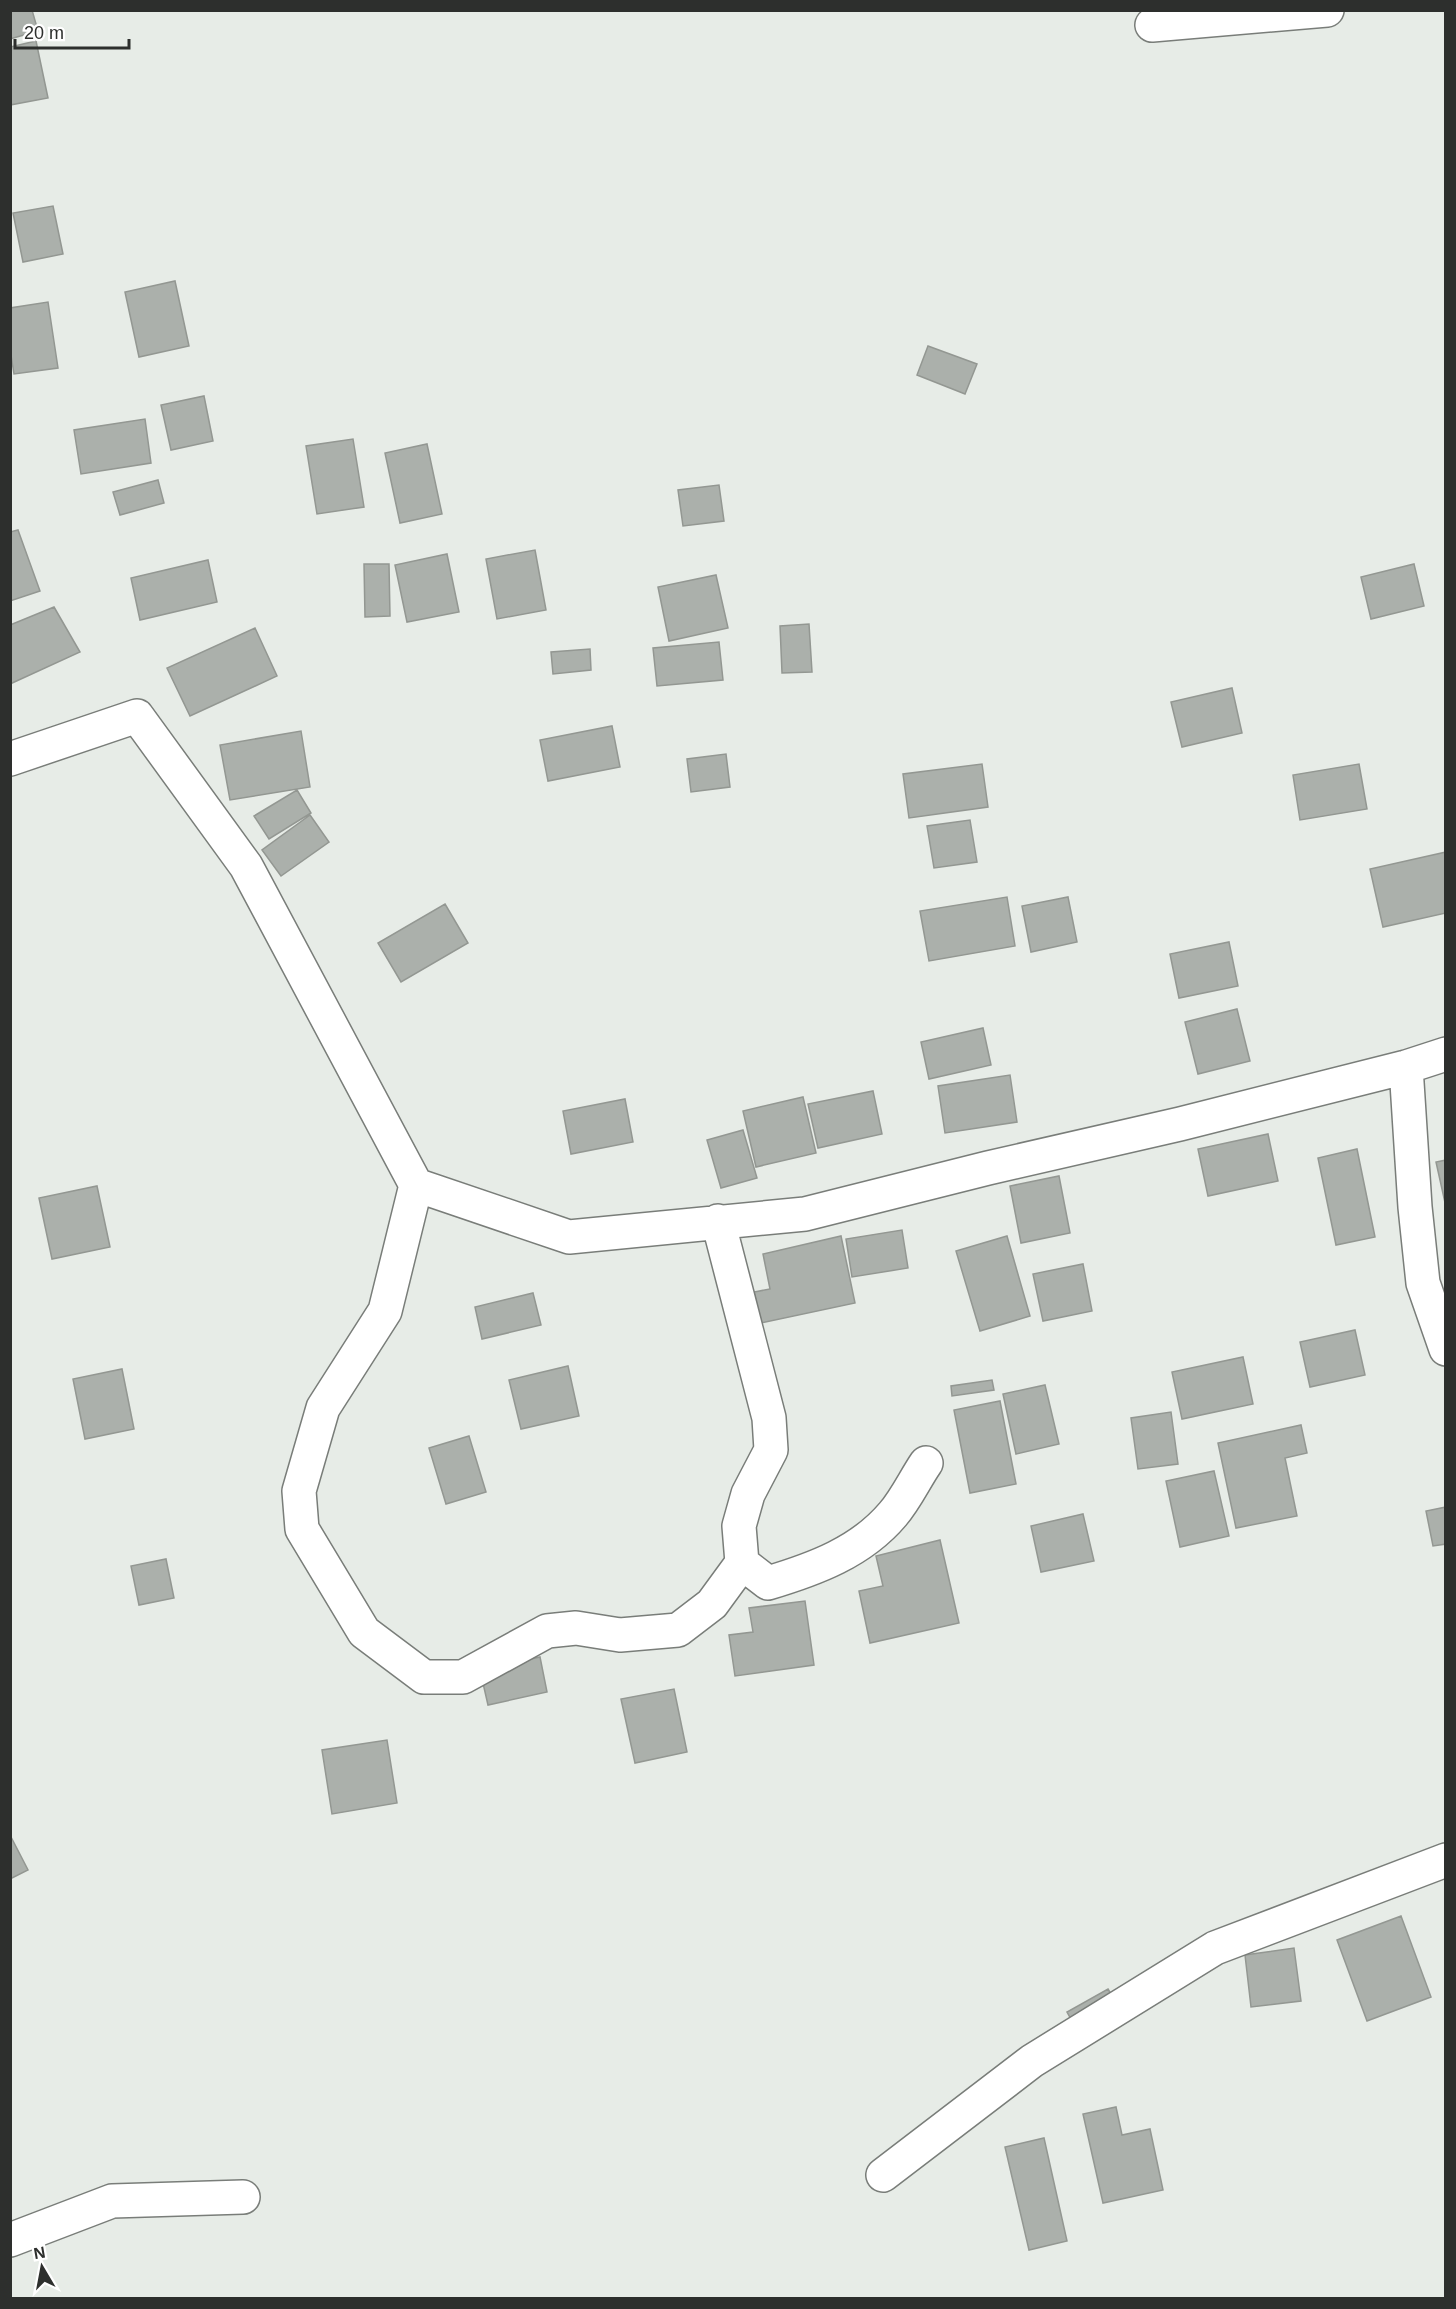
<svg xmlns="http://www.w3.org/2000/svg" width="1456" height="2309" font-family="Arial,sans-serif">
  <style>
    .building { fill: #abb0ab; stroke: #939792; stroke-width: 1.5 }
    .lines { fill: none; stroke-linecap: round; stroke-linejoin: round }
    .minor-casing { stroke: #797d79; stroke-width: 36 }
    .minor { stroke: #fff; stroke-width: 33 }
  </style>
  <rect width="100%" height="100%" fill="#e7ece7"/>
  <path class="building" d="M10,10H32L38,31L10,39Z
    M36,41L48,98L10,105V47Z
    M53,206L63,254L23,262L13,213Z
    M175,281L189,346L139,357L125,292Z
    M48,302L58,368L14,374L10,349V308Z
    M928,346L977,364L965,394L917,375Z
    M204,396L213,441L171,450L161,405Z
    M145,419L151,463L81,474L74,430Z
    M353,439L364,507L317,514L306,446Z
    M427,444L442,514L400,523L385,453Z
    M158,480L164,503L120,515L113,492Z
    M719,485L724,521L683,526L678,490Z
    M18,530L40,591L10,601V532Z
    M535,550L546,610L497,619L486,559Z
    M447,554L459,612L407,622L395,565Z
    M208,560L217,602L140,620L131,578Z
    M364,564H389L390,616L365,617Z
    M1414,564L1424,606L1371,619L1361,577Z
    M716,575L728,628L669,641L658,587Z
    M54,607L80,652L10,684V625Z
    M809,624L812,672L782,673L780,626Z
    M255,628L277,676L190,716L167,668Z
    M719,642L723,680L657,686L653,648Z
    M590,649L591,670L553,674L551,652Z
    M1232,688L1242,733L1182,747L1171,702Z
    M612,726L620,767L548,781L540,740Z
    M301,731L310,787L230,800L220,745Z
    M726,754L730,787L691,792L687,759Z
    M982,764L988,807L909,818L903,774Z
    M1359,764L1367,809L1300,820L1293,775Z
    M297,790L311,813L269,839L254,816Z
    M310,815L329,842L281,876L262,850Z
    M970,820L977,862L934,868L927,826Z
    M1446,852V913L1383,927L1370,869Z
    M1007,897L1015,946L929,961L920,911Z
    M1068,897L1077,942L1031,952L1022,906Z
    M445,904L468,943L401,982L378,943Z
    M1229,942L1238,986L1179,998L1170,954Z
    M1237,1009L1250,1061L1198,1074L1185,1022Z
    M983,1028L991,1065L929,1079L921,1042Z
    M1010,1075L1017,1122L945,1133L938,1086Z
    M873,1091L882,1134L818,1148L808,1104Z
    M803,1097L816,1153L756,1167L743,1111Z
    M625,1099L633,1142L571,1154L563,1111Z
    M743,1130L757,1178L721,1188L707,1140Z
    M1268,1134L1278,1181L1208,1196L1198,1149Z
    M1357,1149L1375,1237L1336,1245L1318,1158Z
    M1446,1160V1207L1436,1162Z
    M1059,1176L1070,1233L1021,1243L1010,1186Z
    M97,1186L110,1247L52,1259L39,1198Z
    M902,1230L908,1268L852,1277L846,1239Z
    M841,1236L855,1303L761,1323L754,1292L770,1289L763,1254Z
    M1007,1236L1030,1316L980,1331L956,1251Z
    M1083,1264L1092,1311L1043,1321L1033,1274Z
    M533,1293L541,1325L482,1339L475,1307Z
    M1355,1330L1365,1375L1310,1387L1300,1342Z
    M1243,1357L1253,1404L1182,1419L1172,1372Z
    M568,1366L579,1416L521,1429L509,1380Z
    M122,1369L134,1429L85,1439L73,1379Z
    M992,1380L994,1390L952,1396L951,1386Z
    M1045,1385L1059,1444L1016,1454L1003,1394Z
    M1000,1401L1016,1484L970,1493L954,1410Z
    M1171,1412L1178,1464L1138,1469L1131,1418Z
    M1301,1425L1307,1453L1285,1458L1297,1516L1236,1528L1218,1443Z
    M469,1436L486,1492L446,1504L429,1448Z
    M1214,1471L1229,1536L1180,1547L1166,1481Z
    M1446,1507V1544L1433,1546L1426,1511Z
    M1083,1514L1094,1561L1041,1572L1031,1526Z
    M940,1540L959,1623L870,1643L859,1591L883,1586L876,1556Z
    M166,1559L174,1598L139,1605L131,1566Z
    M805,1601L814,1665L735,1676L729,1635L753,1632L749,1608Z
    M540,1657L547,1692L488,1705L480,1670Z
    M674,1689L687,1752L635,1763L621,1699Z
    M387,1740L397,1803L332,1814L322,1750Z
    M10,1835L28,1870L10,1879Z
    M1401,1916L1431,1997L1367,2021L1337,1940Z
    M1294,1948L1301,2001L1251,2007L1245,1955Z
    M1108,1989L1118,2006L1077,2030L1067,2012Z
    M1116,2107L1122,2135L1150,2129L1163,2190L1103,2203L1083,2114Z
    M1044,2138L1067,2241L1029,2250L1005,2147Z"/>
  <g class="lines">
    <defs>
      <path id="minor" d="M1152,25L1327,10
        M10,759L137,716L246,866L416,1185L569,1237L805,1214L988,1168L1180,1124L1406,1067L1446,1054
        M1406,1067L1415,1207L1423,1283L1446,1349
        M416,1185L385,1311L323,1408L299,1491L302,1529L364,1632L424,1677H463L547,1631L576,1628L620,1635L678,1630L712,1604L742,1563
        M718,1221L769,1418L771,1450L748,1494L739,1526L742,1563L768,1583C815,1569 861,1552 893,1514C906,1499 915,1479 926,1463
        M883,2175L1032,2061L1215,1948L1446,1860
        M10,2240L112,2201L243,2197"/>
    </defs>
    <use href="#minor" class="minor-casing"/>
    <use href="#minor" class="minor"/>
  </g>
  <rect width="1456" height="2309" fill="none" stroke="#2d2f2d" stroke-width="24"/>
  <g transform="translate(42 2267) rotate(350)" stroke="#ffffff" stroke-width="4.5" paint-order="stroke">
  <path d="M0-4.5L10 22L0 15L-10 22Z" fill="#2d2f2d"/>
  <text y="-9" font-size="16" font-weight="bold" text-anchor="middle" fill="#2d2f2d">N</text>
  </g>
  <path d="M15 39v9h114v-9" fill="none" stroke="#2d2f2d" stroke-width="3"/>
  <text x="24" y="39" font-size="18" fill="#2d2f2d" stroke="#ffffff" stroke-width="4.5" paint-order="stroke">20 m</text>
</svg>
